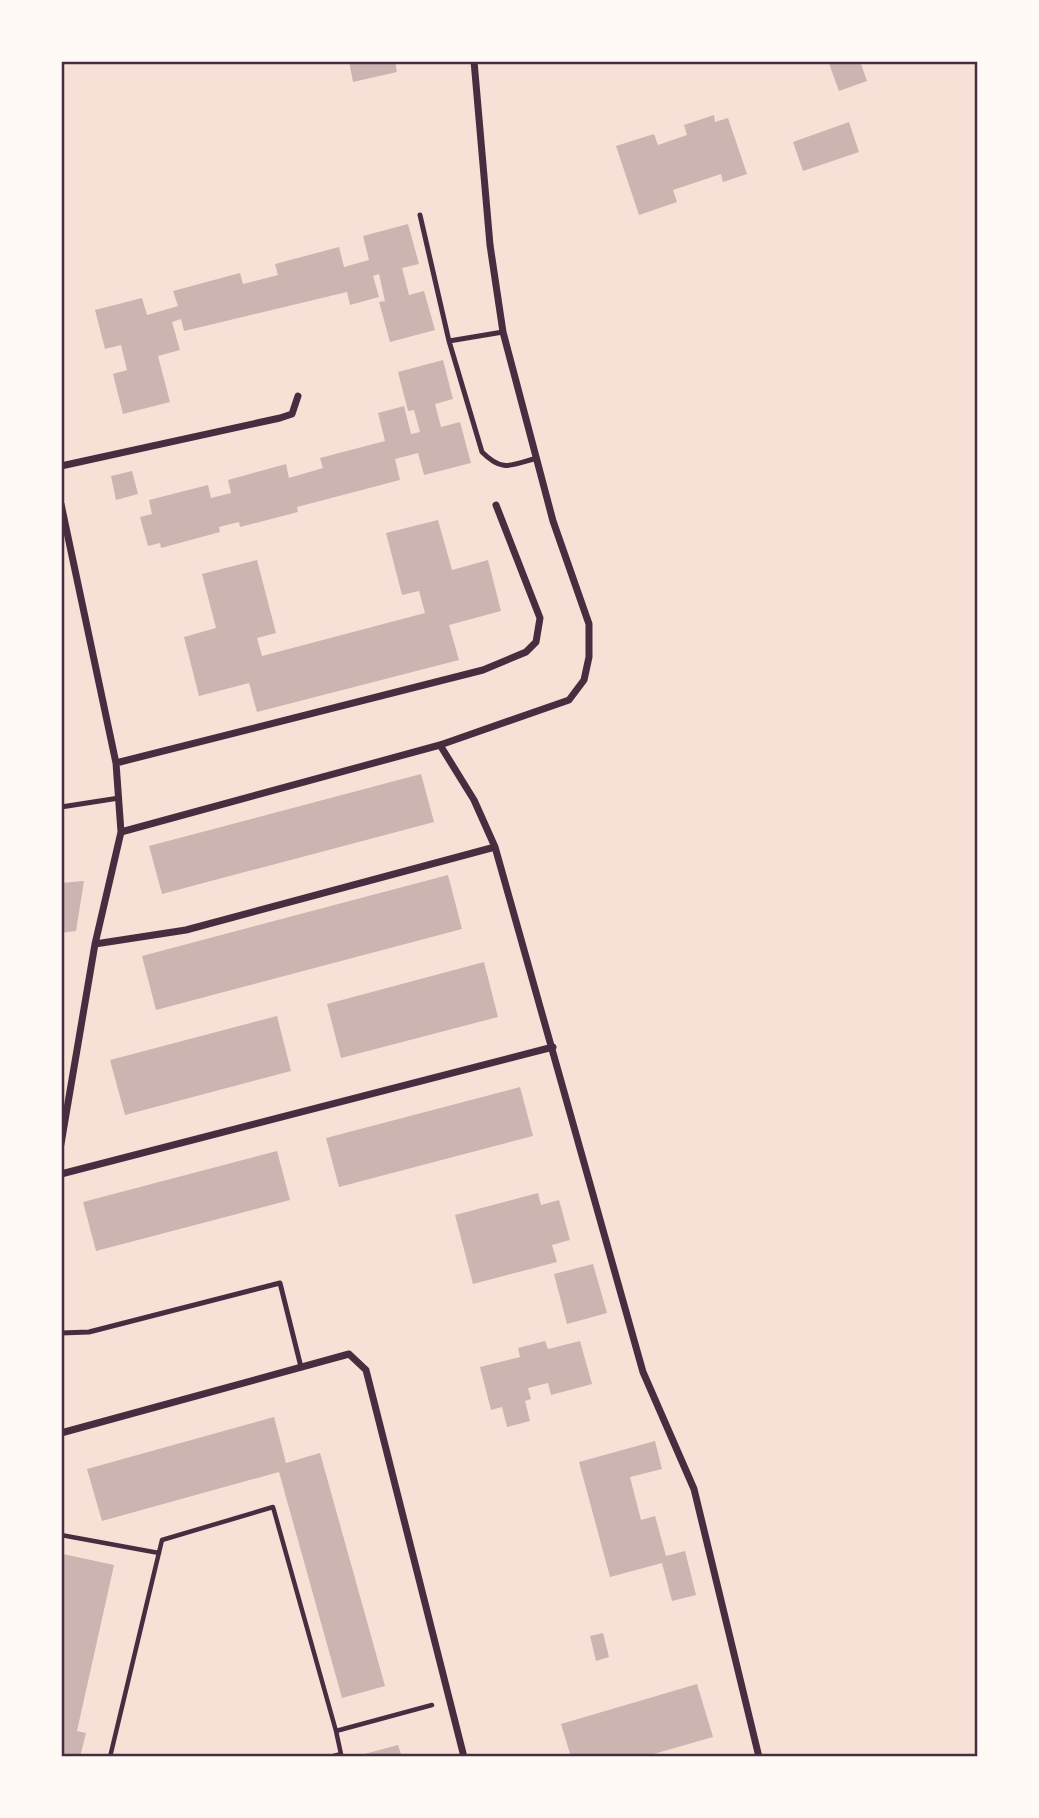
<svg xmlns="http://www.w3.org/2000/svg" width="1039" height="1818" font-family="'Crimson Pro',serif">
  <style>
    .building { fill: #ccb4b1 }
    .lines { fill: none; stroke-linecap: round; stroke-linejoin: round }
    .path { stroke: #4a2c40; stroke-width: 4.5 }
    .service { stroke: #4a2c40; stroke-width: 5 }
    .minor { stroke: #4a2c40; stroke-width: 7 }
    .neatline { fill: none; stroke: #4a2c40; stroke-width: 2.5 }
  </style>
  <rect width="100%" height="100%" fill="#f7e1d7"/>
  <path class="building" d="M349,61H395L397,72L353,82Z
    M828,61H860L867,81L839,91Z
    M714,115L715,122L728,118L747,174L723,182L721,174L673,190L677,202L639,215L616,146L654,134L658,145L687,135L684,125Z
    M849,122L859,152L803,171L793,142Z
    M408,224L419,264L402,268L409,295L424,291L435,330L390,342L379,302L385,301L379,274L373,276L379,297L350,305L347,292L184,331L181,319L172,322L180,350L158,356L170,402L123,414L113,374L127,370L121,345L105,349L95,310L142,298L147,315L178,306L173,291L240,273L243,284L278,275L275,264L339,247L344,267L369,260L363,236Z
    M443,360L453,399L435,404L441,427L460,422L471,463L424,475L418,453L395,459L400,480L297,507L298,512L240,527L239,522L219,527L220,532L161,548L160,543L148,546L140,517L152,514L149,500L208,485L211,498L231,493L228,480L286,464L289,478L323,468L320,458L385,441L378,413L404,406L411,434L420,432L414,410L408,411L398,372Z
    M132,471L138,494L116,500L111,476Z
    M438,520L452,570L488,560L501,611L449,625L459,660L257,712L249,683L199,696L184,637L216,628L202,574L257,560L276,633L257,638L262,656L425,613L419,591L402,595L386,533Z
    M421,774L434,822L162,894L149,846Z
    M448,875L462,929L156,1010L142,956Z
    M84,881L76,931L61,933V883Z
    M484,962L498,1017L341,1058L327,1004Z
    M277,1016L291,1071L125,1115L110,1060Z
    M520,1087L533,1136L339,1187L326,1138Z
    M277,1151L290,1200L96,1251L83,1202Z
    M538,1193L541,1205L559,1200L570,1240L552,1245L557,1262L473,1284L455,1215Z
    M593,1264L607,1313L567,1324L554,1274Z
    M545,1341L548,1349L580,1341L592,1384L551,1395L548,1383L528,1388L531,1399L525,1401L530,1421L507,1427L502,1407L491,1410L480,1367L520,1357L518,1348Z
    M274,1417L286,1463L320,1453L385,1686L342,1698L279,1472L102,1521L87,1469Z
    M655,1441L662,1469L630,1477L641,1520L655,1516L666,1556L685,1551L696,1595L672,1601L662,1563L610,1577L579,1462Z
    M63,1554L114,1565L77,1731L86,1733L80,1757H61Z
    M603,1633L609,1657L596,1661L590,1636Z
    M697,1684L713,1737L643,1757H571L561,1724Z
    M398,1745L402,1757H357V1756Z"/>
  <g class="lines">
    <path class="path" d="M61,1535L159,1553
      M336,1731L432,1705
      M110,1757L162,1540L273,1507L336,1731L341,1754L330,1757"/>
    <path class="service" d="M420,215L449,341L482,452C503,473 511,465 537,458
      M449,341L503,332
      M61,807L119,798
      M61,1333L89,1332L280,1283L301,1367"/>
    <path class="minor" d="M61,466L280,418L292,414L298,396
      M61,504L116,763L121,832L95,944L61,1144
      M440,745L474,800L495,847L643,1372L694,1489L759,1757
      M116,763L483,670L526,652L536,642L540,618L496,505
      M121,832L440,745L569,700L584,680L589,657V624L553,521L503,332L490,245L474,61
      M95,944L186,930L495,847
      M61,1174L553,1047
      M61,1433L349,1354L366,1370L464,1757"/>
  </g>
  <rect width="1039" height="1818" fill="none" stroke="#fffaf5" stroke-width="126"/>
  <rect x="63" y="63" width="913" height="1692" class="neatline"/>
</svg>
